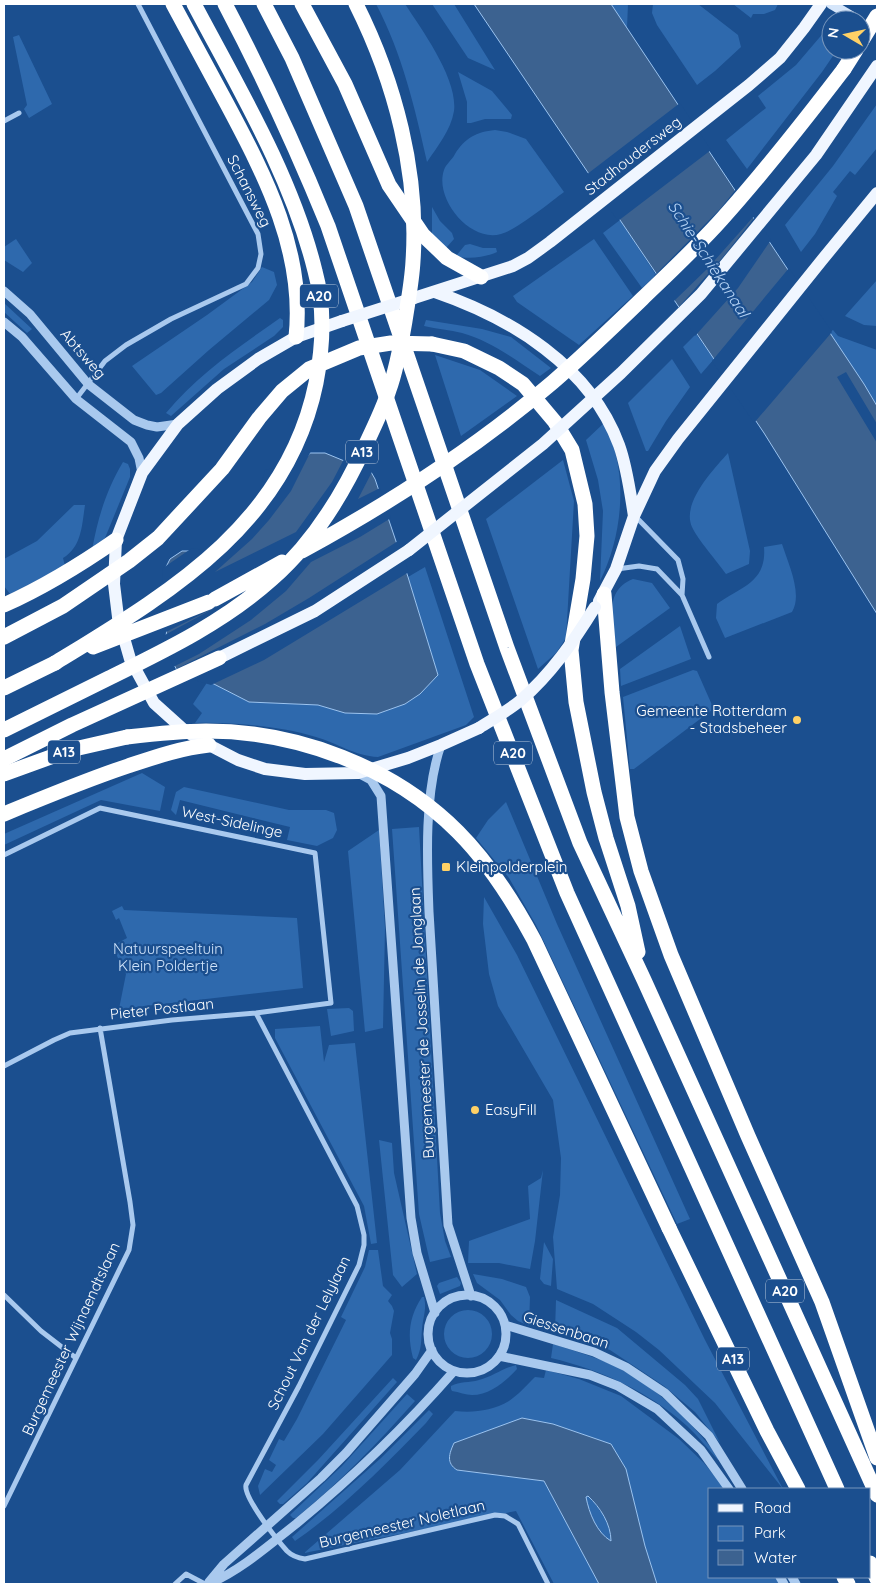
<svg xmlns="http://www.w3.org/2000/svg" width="881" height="1588" font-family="Quicksand,sans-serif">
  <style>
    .green { fill: #2e69ad }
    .water { fill: #3c6290; stroke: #9cc4f0; fill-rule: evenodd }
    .pier { fill: #1b4f8f }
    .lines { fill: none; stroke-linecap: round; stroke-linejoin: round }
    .minor { stroke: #a9c9ee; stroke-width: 5 }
    .tertiary { stroke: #a9c9ee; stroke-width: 9 }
    .secondary { stroke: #d6e6fa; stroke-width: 10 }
    .primary { stroke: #f0f6ff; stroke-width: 12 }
    .motorway { stroke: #fff; stroke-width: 15 }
    .primary-bridge { stroke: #f0f6ff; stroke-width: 12 }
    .motorway-bridge { stroke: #fff; stroke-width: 15 }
    .poi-dot { fill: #ffd166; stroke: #1b4f8f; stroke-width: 2 }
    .labels { text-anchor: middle; stroke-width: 4.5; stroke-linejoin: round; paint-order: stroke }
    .shield { fill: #1b4f8f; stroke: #bbcadd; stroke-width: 1 }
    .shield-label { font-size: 14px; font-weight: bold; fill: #fff }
    .street-label { font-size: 15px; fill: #fff; stroke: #1b4f8f }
    .poi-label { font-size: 15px; fill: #fff; stroke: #1b4f8f; text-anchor: start }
    .park-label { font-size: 15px; fill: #cfe3fa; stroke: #1b4f8f }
    .water-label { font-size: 16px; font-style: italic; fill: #b5d3f5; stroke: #1b4f8f }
  </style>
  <rect width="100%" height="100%" fill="#1b4f8f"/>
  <path class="green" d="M376,4H405C422,30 458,79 454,111C451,130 437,147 427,162C415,108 402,53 376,4Z
    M432,4H454L495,70L468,58Z
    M611,4H628L627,28Z
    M653,4H698L738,35L741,47L715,71L697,85L657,25L652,13Z
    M733,4H778L775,10L764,14H753L751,18Z
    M831,24V50H837L822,72L747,169L726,140L766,108L758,96L796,65Z
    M19,35L52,104L29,118L24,109L27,105L13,37Z
    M458,72L492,91L512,115L511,119H485L471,123H467V102Z
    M877,104V148L855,175L850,171L833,192L837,196L815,234L801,252L785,225L833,166Z
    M495,130L507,132L526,139L564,192C549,203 518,229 501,234C470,243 434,199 444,170C446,164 452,160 455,154C465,138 476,132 495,130Z
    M432,207L440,221L452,233L454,239L446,248L432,235Z
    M620,220L656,275L642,288L603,233Z
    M16,239L32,263L23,272L4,260V247Z
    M594,239L633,296L579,345L517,302L513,296Z
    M470,244L483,248H496L497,252C486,257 468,260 456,256L465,245Z
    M262,267L274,272L277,285L269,300L209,350L161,393L156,395L132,366L207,315L252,282Z
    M877,280V326L864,325L845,316Z
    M4,303L32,329L27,333L4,312Z
    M280,318L283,320V327L274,336L224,369L171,416L166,413C198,374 239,347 280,318Z
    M426,320L482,329L511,337L551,368L540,376C516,360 491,341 462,333C450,330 437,329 424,326Z
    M833,330L838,336L877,350V406L829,333Z
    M696,334L714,359L701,374L683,347Z
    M435,355L480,370L517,396L461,436Z
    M672,359L690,387L666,421L648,451H646L628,403Z
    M604,423C607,430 611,438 613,445C627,488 620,541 600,581L603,511L598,480L586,440Z
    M728,453L750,551L749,564L726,574C717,561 698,540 692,527C681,503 714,469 728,453Z
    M563,460L574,501L566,638L556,653L538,669L486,519Z
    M123,462L128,464L130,469V477L105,538L92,550C98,517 106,491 123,462Z
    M74,505H85C82,524 82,547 63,558L65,566L10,594L4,586V559L37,541Z
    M782,544C788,563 803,594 792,612L725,638L716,618L717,604C740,587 767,583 764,547Z
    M425,567L474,717L466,725L378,757C355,756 337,743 316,737C280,726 233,722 195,723L202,713L193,704L208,681L249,702L318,705L345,713L377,714L405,704L420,694L438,675L408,577Z
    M633,579L652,583L670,608L616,647C613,621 603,591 633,579Z
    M680,626L691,659L621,686L620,669Z
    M693,670L697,671L712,705V710L634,769H630L623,697Z
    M142,773L165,787L160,811L101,800L4,845V834Z
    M184,787L289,810H326L334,813L337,830L333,838L317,846L287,840L290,827L180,800L176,815L171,810L176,792Z
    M506,802L557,924L690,1219L677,1224L536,925L509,878L476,838L488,820Z
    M419,827L440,1213L445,1241L451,1257L430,1262L419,1214L392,829Z
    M379,830L385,928L383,1028L365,1032L348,851Z
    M484,897L517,955L705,1340L783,1489L715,1403L659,1350L636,1332L593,1304L557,1289L553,1237L560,1195L561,1158L553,1100L498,1006L489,974L483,924Z
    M122,906L124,910L297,918L303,988L119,1009L126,974L112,946L127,938L119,918L116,920L112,911Z
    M349,1008L353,1011L354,1031L331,1036L327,1009Z
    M320,1026L324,1062L329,1045L355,1043L377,1243L371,1244L364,1206L275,1038V1029Z
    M379,1140L392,1143L394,1173L417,1274L402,1287L393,1275Z
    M543,1170L535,1241L530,1269L499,1263H468L469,1241L530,1219L528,1186L541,1178Z
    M544,1242L553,1259L551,1286L544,1284L540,1279Z
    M369,1250H378L383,1286L392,1295L388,1301L392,1306L394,1311L390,1333L392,1339V1355L323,1434L260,1495L258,1486L265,1469L272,1472L276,1465L269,1460L279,1439L284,1441L297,1419L346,1320L341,1317L365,1267Z
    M473,1274L502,1279L526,1287L530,1297L529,1326L518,1321L511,1315L500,1300L477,1283Z
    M457,1277L461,1283L460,1286L440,1294L437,1286L439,1283Z
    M422,1297H424C427,1309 423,1317 422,1329C421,1340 422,1349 416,1360L413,1358C407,1335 409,1317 422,1297Z
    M556,1300L617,1328L685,1385L698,1399L720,1443L695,1412L664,1386L610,1350L555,1331Z
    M444 1334a24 24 0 1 1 48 0a24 24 0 1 1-48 0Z
    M553,1344C569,1349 585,1354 601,1360C650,1380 688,1417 720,1459L718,1460C708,1449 698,1436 687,1426C648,1391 601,1370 551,1358Z
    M516,1365L517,1369C506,1381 490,1395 472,1395C466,1395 459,1392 452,1391L451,1389V1386C460,1381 469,1383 479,1380C492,1377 503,1368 516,1365Z
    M546,1370L579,1379L621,1396L679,1439L704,1463L725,1489H710V1577H778L782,1584H657L645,1546L626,1470L611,1444L553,1424L523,1418L454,1443C449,1454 446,1463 457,1470L544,1481L599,1584H554L516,1511L304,1553L400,1470L455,1411C473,1413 492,1411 509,1401C518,1395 527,1385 535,1377L544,1378Z
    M393,1378L397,1382L307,1483L283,1504H280L277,1501L318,1460Z
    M407,1394L415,1401C378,1443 340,1482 296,1518H293L290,1515L292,1513L342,1466Z
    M429,1410L433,1414L426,1423C385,1465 344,1507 295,1541L292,1537L381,1458Z
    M588,1496C600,1508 611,1524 611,1541C597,1533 589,1513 586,1497Z"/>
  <path class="water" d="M474,4H611L864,384L877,406V614L764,433Z
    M310,453H325L371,472L375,479L408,577L438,675L420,694L405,704L377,714L345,713L318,705L249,702L208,681L178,672L173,663L166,637L169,606L166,567L170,559L182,551H192L203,553L238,545Z
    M522,1418L553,1424L611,1444L626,1469L645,1546L657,1584H599L544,1481L457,1470C446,1463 449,1454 454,1443ZM588,1496C600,1507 611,1524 611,1541C597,1533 589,1513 586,1497Z"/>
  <path class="pier" d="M680,103L711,150L618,221L586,175Z
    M737,188L755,215L707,269L672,303L654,276L720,209Z
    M755,217L771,240L738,288L695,336L677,309L722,258Z
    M789,268L832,332L754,423L712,361Z
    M846,372L877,424V443L837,377Z
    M309,451H311L291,491L269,520L252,539L215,572L296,532L332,482L344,459L373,470L358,499L380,488L391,518L360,537L311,562L286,591L251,620L199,654L173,667L163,636L220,605L164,633L166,607L162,580L163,568L192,548L210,551L218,547L237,543L245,530L255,508L265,470L290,464L297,457Z
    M398,541L409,572L264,660L211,685L178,675L174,670L265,624L309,598Z"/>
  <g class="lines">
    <path class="minor" d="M4,121L19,113
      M76,399L105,361L126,345L171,319L246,284L258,268L261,254L258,234L138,4
      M635,516L678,560L683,579L682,595
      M617,569L639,566L657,569L682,595L709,657
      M4,855L100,808L315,853L331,1003L256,1013L172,1020L70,1033L54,1040L4,1066
      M256,1013L357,1206L364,1235V1245L359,1265L299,1386L246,1485C243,1497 278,1541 287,1551C292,1556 298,1558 305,1559L495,1515L505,1516L518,1524L548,1584
      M4,1295L41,1331L76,1358
      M4,1506L129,1250L133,1225L130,1202L100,1028
      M175,1584L186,1574L205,1584"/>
    <path class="tertiary" d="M4,291L30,314L88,384L134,420L147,425L157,427L178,424
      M4,322L22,337L76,399L131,442L139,458L142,473
      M441,745C424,793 427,861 429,912L448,1225L471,1296
      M358,773L371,780L381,796L411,1218L417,1253L435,1313
      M428 1334a39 39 0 1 1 78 0a39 39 0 1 1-78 0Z
      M505,1325L594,1352L626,1367L665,1393L709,1436L742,1489
      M499,1356L590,1375L618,1386L657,1409L701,1450L729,1489
      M780,1577L784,1584
      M792,1577L796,1584
      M209,1582L224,1564L321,1478L346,1453L415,1374L432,1350
      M209,1584C241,1570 268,1546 296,1524C353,1477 405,1427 454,1371"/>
    <path class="secondary" d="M831,4L858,20"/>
    <path class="primary" d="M435,292C511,318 590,366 619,445C627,467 630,492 634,516
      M414,298L513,266L528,258L550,242L749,85L780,58L804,28L821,4
      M342,321L296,337L258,359L217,389L178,424L142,473L116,540L114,584L118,617L130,659L154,703L184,730L209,745L238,760L265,769L305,774L358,773L408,758L441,745L479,728
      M599,601L616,569L634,516L655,471L678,439L822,260L877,193
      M219,658L315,611L409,550"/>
    <path class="motorway" d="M173,4C191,37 209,71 227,104C266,177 305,253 296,337
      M225,4C263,76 297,150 328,226L477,664L567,893L837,1489
      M264,4L292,58L356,206L507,648L580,843L644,980L877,1495
      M302,4L345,84L389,185L423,235L447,258L481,277
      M844,69L856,50
      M432,344L464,351L499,368L523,384L555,422L572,450L585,504L587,536L583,579L571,650L576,702L594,792L606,838L628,906L638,952
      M604,594L612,692L627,817L641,871L671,955L748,1136L822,1302L877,1458
      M4,605C44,587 80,565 116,540
      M4,688L55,663
      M4,774L70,750L127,737
      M4,814C45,797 86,780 128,766C155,757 181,748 209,745
      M669,1228L767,1431L798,1489
      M870,1563L877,1579
      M844,1577L848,1584"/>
    <path class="primary-bridge" d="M342,321L414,298
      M409,550L543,444L621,373L701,294L816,155L877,66
      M479,728C493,719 508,711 521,700C551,674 574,641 595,607"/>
    <path class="motorway-bridge" d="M861,42L877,16
      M302,551C390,503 477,447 553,382C584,355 613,327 642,299C669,273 697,247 722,219C765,171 805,120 844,69
      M215,599L282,562
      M4,637L63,606L129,561L158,538L222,469L259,418L282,391L309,369L359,348L391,343L432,344
      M93,647L209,602
      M55,663C169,593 287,525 316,383C323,347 325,307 315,271C292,177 239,89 194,4
      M4,730C39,713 74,695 109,678C166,650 224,622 272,579C313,543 343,494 365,446C374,427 383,409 389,390C397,368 401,344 405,321C408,301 412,281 413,261C419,173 395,82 356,4
      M127,737C153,734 180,731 206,731C298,731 393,767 458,832C489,863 513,901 534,940L669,1228
      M4,759L72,725L219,658"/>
  </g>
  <g class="poi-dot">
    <circle cx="797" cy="720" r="5"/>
    <rect x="441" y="862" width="10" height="10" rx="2.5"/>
    <circle cx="475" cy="1110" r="5"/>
  </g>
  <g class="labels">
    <g class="shield">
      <rect x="300" y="284.5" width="38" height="23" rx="4"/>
      <rect x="346" y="440.5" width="32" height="23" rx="4"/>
      <rect x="48" y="740.5" width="32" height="23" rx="4"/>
      <rect x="494" y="741.5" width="38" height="23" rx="4"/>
      <rect x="766" y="1279.5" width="38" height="23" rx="4"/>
      <rect x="717" y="1347.5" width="32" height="23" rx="4"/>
    </g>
    <g class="shield-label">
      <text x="319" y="301">A20</text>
      <text x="362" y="457">A13</text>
      <text x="64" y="757">A13</text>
      <text x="513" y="758">A20</text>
      <text x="785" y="1296">A20</text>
      <text x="733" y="1364">A13</text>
    </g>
    <g class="street-label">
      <text transform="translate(633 156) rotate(-38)" y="5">Stadhoudersweg</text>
      <text transform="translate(249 191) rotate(63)" y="5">Schansweg</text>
      <text transform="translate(83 354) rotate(49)" y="5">Abtsweg</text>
      <text transform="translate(232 822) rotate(12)" y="5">West-Sidelinge</text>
      <text transform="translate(162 1009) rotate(-6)" y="5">Pieter Postlaan</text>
      <text transform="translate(422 1023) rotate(-93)" y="5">Burgemeester de Josselin de Jonglaan</text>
      <text transform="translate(566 1330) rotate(18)" y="5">Giessenbaan</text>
      <text transform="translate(309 1333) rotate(-64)" y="5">Schout Van der Lelylaan</text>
      <text transform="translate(71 1339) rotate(-65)" y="5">Burgemeester Wijnaendtslaan</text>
      <text transform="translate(402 1524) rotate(-13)" y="5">Burgemeester Noletlaan</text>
    </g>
    <g class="poi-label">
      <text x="787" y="716" text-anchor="end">Gemeente Rotterdam<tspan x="787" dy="17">- Stadsbeheer</tspan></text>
      <text x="456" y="872">Kleinpolderplein</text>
      <text x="485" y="1115">EasyFill</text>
    </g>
    <g class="park-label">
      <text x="168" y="954">Natuurspeeltuin<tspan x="168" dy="17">Klein Poldertje</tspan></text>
    </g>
    <g class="water-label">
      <text transform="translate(709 259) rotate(57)" y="6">Schie-Schiekanaal</text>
    </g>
  </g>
  <rect width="881" height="1588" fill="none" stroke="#ffffff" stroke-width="10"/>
  <rect x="708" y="1488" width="162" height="90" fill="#1b4f8f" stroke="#7695bc"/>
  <rect x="718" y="1504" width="25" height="8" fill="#f0f6ff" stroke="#7695bc"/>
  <text x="754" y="1513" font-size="15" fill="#ffffff">Road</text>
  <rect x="718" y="1526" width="25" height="15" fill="#2e69ad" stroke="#7695bc"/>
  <text x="754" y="1538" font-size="15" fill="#ffffff">Park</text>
  <rect x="718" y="1550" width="25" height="15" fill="#3c6290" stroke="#7695bc"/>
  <text x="754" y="1563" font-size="15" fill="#ffffff">Water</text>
  <g transform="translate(846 35) rotate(279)"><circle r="24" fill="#1b4f8f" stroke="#7695bc"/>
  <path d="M0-4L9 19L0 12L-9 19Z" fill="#ffd166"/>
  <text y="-8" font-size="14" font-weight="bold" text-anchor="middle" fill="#ffffff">N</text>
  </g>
</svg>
